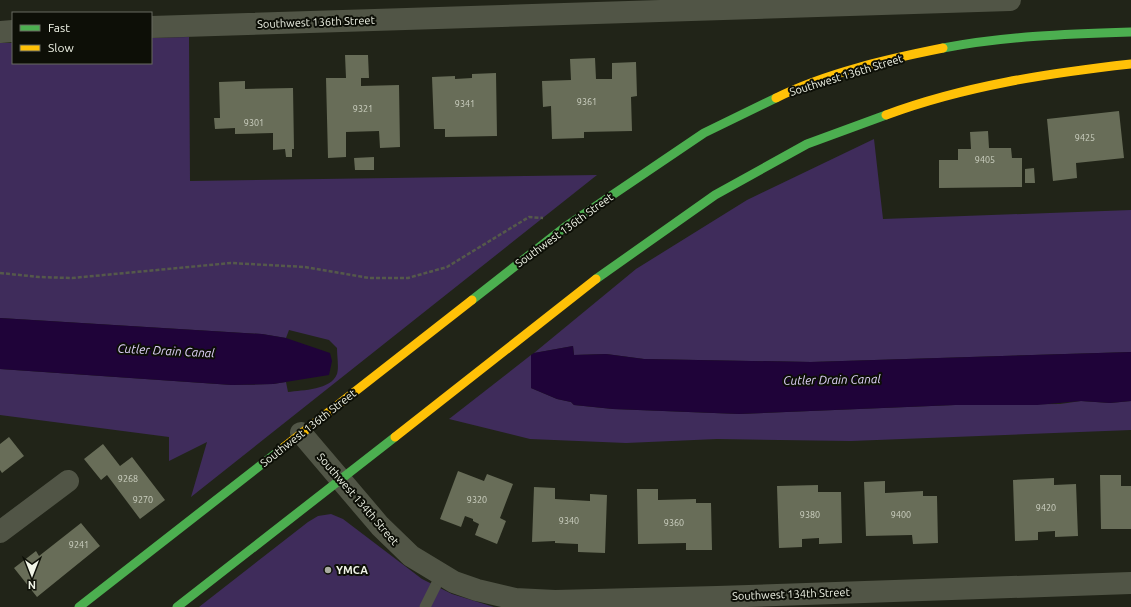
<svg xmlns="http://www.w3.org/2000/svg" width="1131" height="607" font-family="Ubuntu,sans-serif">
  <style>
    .green { fill: #3f2c5b }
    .water { fill: #1f0339 }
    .building { fill: #686d58 }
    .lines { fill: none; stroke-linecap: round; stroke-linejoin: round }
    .path { stroke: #55594b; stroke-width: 2.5; stroke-dasharray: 4 2; stroke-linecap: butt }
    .lane { stroke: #515546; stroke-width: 11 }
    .street { stroke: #515546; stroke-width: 22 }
    .fast { stroke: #4caf50; stroke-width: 9 }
    .slow { stroke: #ffc107; stroke-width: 9 }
    .poi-dot { fill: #a8ab9f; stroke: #0d0f07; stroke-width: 1.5 }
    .labels { text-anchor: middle; stroke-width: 4; stroke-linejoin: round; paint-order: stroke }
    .number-label { font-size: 9px; fill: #ced2c3 }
    .street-label { font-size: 11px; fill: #f0f4e7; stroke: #0d0f07 }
    .poi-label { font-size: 11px; font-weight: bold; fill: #f0f4e7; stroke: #0d0f07; text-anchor: start }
    .water-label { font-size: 12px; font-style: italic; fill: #e2d4fc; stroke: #0d0f07 }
  </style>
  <rect width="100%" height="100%" fill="#212418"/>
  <path class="green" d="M189,37L190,181L597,175L191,497L207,442L169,461V437L0,415V369L232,385L273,384L286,382L288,392C303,390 331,390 337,374C339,367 337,356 337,348L329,340L289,330L286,338L262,334L0,318V43H13V63H151V38Z
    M874,139L883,219L1131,210V352L811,362L644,359L606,354L574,355L573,346L534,353L636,269L747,200Z
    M531,355V388L557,399L571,402L574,405L613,409L739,414L955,405L1060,404L1081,401L1110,403L1131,401V430L851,441L717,439L626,443L530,439L449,419Z
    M331,514L343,519L422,579L452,594L494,607H199L308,522L318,516Z"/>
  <path class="water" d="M0,318L262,334L286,338L330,353L332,361L329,375L273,384L232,385L0,369Z
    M573,346L574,355L606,354L644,359L811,362L1131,352V401L1110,403L1081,401L1037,405H955L739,414L613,409L574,405L571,402L557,399L531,388V355L534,353Z"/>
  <path class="building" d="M345,55H368L369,78H361V86L399,85L400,147L380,148L379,131L346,132V157L328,158L326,78H346Z
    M595,58L596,79H612V63L636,62L637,96L631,97L632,131L584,132V138L552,139L551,106L543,107L542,81L571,80L570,59Z
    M496,73L497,136L445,137V129H434L432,77L455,76V79L472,78V74Z
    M245,81V89L293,88L294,149H292V157H286L285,149L273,150V133L235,134V128L215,129L214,118H220L219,82Z
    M1119,111L1124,158L1076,163L1077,178L1053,181L1047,119Z
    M988,131L989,148H1011L1012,158H1022V187L939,188V160H958V149H971L970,132Z
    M374,157V170H355L354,158Z
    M1034,168L1035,183H1025V169Z
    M9,437L24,456L2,473L0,470V444Z
    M103,444L120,466L132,457L165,500L140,519L107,475L101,480L84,459Z
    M458,471L484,481L487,474L513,484L500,518L506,521L497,544L475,535L479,524L473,521V519L465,516L461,527L440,519Z
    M1100,475H1121V486H1131V529H1101Z
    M1054,478V485L1076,484L1078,536L1055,537V531L1038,532V540L1015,541L1013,480Z
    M885,481V493L923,491V496H937L938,543L913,544L912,535L866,536L864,482Z
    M818,485V492H841L842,543L819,544V538L802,539V547L779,548L777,486Z
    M534,487L555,488V499L590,501V494L607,495L605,553L578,552V544L555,543V541L532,542Z
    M637,489H658V500L696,499V503H711L712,550H686V543L638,544Z
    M81,523L100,546L37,597L14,568L36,551L39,556Z"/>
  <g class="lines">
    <path class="path" d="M0,273L39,277L72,278L231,263L305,267L369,278H408L447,267L529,217L543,218"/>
    <path class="lane" d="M425,607L441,575"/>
    <path class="street" d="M151,27L1010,0
      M0,32L13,31
      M301,433L380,526L411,556L454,582L477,590L515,599L555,601L717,597L1131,583
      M0,532L68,481"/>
    <path class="fast" d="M943,48C1005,36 1068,34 1131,32
      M596,279L715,195L807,144L886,115
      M472,300L565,227L704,133L776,98
      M79,607L284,447
      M177,607L395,437"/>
    <path class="slow" d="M776,98C826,73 888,59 943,48
      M886,115C964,86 1049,73 1131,64
      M395,437L596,279
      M284,447L472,300"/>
  </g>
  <circle class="poi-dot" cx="328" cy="570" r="4"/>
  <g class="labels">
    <g class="number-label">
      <text x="587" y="105">9361</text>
      <text x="465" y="107">9341</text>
      <text x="363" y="112">9321</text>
      <text x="254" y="126">9301</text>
      <text x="1085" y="141">9425</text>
      <text x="985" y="163">9405</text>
      <text x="128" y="482">9268</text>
      <text x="143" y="503">9270</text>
      <text x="477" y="503">9320</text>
      <text x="1046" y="511">9420</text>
      <text x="810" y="518">9380</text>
      <text x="901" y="518">9400</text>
      <text x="569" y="524">9340</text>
      <text x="674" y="526">9360</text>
      <text x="79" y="548">9241</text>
    </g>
    <g class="street-label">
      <text transform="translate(316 22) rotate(-2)" y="4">Southwest 136th Street</text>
      <text transform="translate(846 75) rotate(-17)" y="4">Southwest 136th Street</text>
      <text transform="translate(564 230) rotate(-36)" y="4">Southwest 136th Street</text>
      <text transform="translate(308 428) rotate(-38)" y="4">Southwest 136th Street</text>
      <text transform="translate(358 499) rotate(49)" y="4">Southwest 134th Street</text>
      <text transform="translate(791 594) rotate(-2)" y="4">Southwest 134th Street</text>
    </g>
    <g class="poi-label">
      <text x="336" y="574">YMCA</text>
    </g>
    <g class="water-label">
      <text transform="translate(166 351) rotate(3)" y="4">Cutler Drain Canal</text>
      <text transform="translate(832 380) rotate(-1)" y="4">Cutler Drain Canal</text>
    </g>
  </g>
  <rect x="12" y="12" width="140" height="52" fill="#0d0f07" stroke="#686b61"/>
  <rect x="20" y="25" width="20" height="6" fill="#4caf50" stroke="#686b61"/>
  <text x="48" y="32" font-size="12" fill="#f0f4e7">Fast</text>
  <rect x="20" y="45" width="20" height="6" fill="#ffc107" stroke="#686b61"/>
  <text x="48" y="52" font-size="12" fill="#f0f4e7">Slow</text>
  <g transform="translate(32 575) rotate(180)" stroke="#0d0f07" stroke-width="3" paint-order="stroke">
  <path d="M0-3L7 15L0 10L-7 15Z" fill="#f0f4e7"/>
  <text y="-6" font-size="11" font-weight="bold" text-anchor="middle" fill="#f0f4e7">N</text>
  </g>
</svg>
